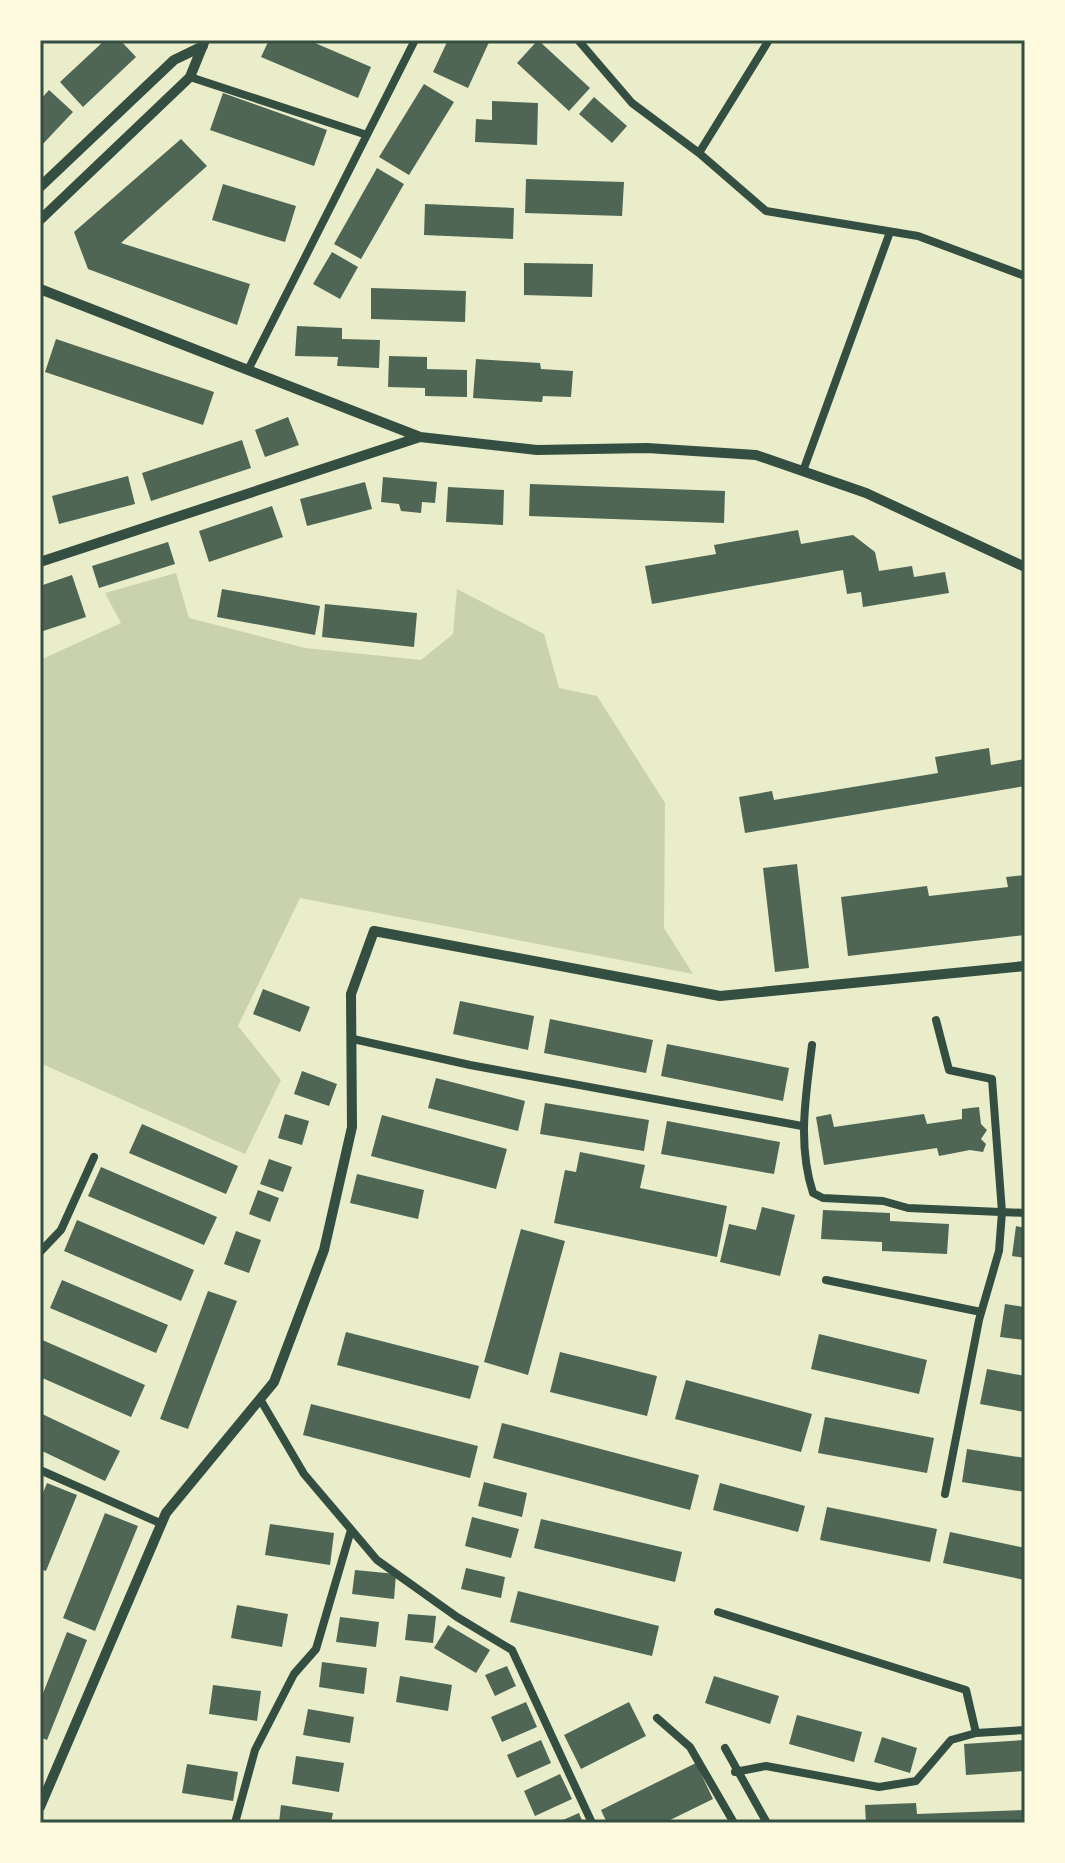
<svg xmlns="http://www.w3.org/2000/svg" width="1065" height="1863" font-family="'Fira Sans Condensed',sans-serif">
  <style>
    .green { fill: #cad2ad }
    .building { fill: #4f6655 }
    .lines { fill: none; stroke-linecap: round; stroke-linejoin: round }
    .minor { stroke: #344e41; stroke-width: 8 }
    .tertiary { stroke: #344e41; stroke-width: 10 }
    .neatline { fill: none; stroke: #344e41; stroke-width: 3 }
  </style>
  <rect width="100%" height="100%" fill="#e9edc9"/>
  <path class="green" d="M176,573L189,618L305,648L421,660L453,634L457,589L544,634L559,688L597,696L665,803L664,928L693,974L300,898L238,1026L281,1080L245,1154L40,1063V660L121,623L105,593Z"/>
  <path class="building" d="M105,40H120L136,57L83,107L60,82Z
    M269,40H308L371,67L358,98L261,57Z
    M448,40H490L468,88L433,72Z
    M538,40L590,88L569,111L517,63Z
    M424,84L454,102L409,175L379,157Z
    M49,90L73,112L40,147V100Z
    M223,93L327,130L314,166L210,130Z
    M594,97L627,126L612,143L579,114Z
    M492,101L538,103L537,145L475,142L476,119L492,120Z
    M181,139L207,166L121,243L250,284L237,325L88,269L74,232Z
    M377,168L404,184L361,259L334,244Z
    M526,179L624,182L622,216L525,213Z
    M223,184L296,206L285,242L212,220Z
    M425,204L514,208L513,239L424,235Z
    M332,252L358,267L340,299L313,284Z
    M524,263L593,264L592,297L524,295Z
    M371,288L466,291L465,322L371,319Z
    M297,326L342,328V339L380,340L379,368L337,366L338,357L295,356Z
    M56,339L214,392L203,425L45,372Z
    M389,356L427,357V369L467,370V397L425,396V388L388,387Z
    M476,359L540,363L541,369L573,371L571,397L543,396L542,402L473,398Z
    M288,417L299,445L265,457L255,430Z
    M242,440L251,468L151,501L142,473Z
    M128,476L135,504L59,524L52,496Z
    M383,477L437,482L435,503L422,502L421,513L401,511L399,504L381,502Z
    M365,482L372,509L307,526L300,499Z
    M530,484L725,491L724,523L529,516Z
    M448,487L504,490L503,525L446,522Z
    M272,506L283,537L209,562L199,531Z
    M798,530L801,544L853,535L875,552L879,571L912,566L914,577L945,572L949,593L863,607L861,592L847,594L843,570L652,604L645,566L716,554L714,545Z
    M168,542L175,564L99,588L92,566Z
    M72,575L86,617L40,632V586Z
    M222,589L320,606L315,635L217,617Z
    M325,604L417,613L414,647L322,637Z
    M989,748L991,765L1025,759V786L745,833L739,797L772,791L774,800L938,773L935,757Z
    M797,864L809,968L775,972L763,868Z
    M1025,875V935L848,956L841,897L927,886L929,896L1008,887L1006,877Z
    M263,989L310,1007L300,1032L253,1014Z
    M460,1001L534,1016L528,1050L453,1034Z
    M550,1019L653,1040L646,1073L544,1053Z
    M667,1044L789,1068L783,1101L661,1076Z
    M302,1071L337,1084L329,1106L294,1094Z
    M436,1078L525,1101L518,1131L428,1108Z
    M545,1103L649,1120L644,1151L540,1134Z
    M979,1107L981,1124L987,1130L981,1139L986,1144L983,1152L970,1150L939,1156L937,1148L824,1165L816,1117L831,1114L834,1127L924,1114L927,1124L962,1119V1109Z
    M285,1114L309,1121L302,1145L278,1138Z
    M382,1115L507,1149L496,1189L371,1156Z
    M667,1121L780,1142L774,1174L661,1154Z
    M142,1124L238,1166L226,1194L129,1153Z
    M580,1152L645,1165L640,1188L727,1206L717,1257L554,1223L565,1170L576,1172Z
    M269,1159L292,1167L283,1192L260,1184Z
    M101,1167L217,1217L204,1245L88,1196Z
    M357,1174L424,1190L418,1219L350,1203Z
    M258,1190L279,1198L270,1222L249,1214Z
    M762,1207L795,1215L780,1276L720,1262L729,1224L756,1230Z
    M823,1210L890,1213V1221L949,1224L947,1254L882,1251V1242L821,1239Z
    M77,1220L194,1270L181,1301L64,1251Z
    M1016,1226L1025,1228V1258L1012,1256Z
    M521,1229L565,1241L528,1375L484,1362Z
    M236,1231L261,1240L249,1273L224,1264Z
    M62,1280L168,1325L156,1353L50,1308Z
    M208,1291L237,1301L188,1429L160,1419Z
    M1005,1304L1025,1307V1340L1000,1337Z
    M346,1332L479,1366L470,1399L337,1365Z
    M819,1334L927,1360L919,1394L811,1369Z
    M40,1339L145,1385L131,1417L40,1377Z
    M560,1352L657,1376L647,1416L550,1392Z
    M987,1369L1025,1376V1412L980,1404Z
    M686,1380L812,1414L801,1452L675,1419Z
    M311,1404L478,1446L470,1478L303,1435Z
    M40,1413L120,1451L105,1481L40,1450Z
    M825,1417L934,1438L927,1473L818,1453Z
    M502,1423L699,1475L690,1510L493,1458Z
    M967,1449L1025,1458V1492L962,1482Z
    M484,1482L527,1493L522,1517L478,1506Z
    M47,1483L77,1495L46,1571L40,1569V1500Z
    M720,1483L805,1506L798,1532L713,1510Z
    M827,1507L937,1529L930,1562L820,1540Z
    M105,1513L138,1526L95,1631L63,1618Z
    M472,1517L519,1529L511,1558L465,1546Z
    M541,1519L682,1552L675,1582L534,1548Z
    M270,1524L334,1533L330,1565L265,1555Z
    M950,1532L1025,1548V1580L943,1563Z
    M466,1568L505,1577L501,1598L461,1589Z
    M355,1570L396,1574L394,1599L352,1594Z
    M518,1591L659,1626L652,1656L510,1622Z
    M237,1605L288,1614L282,1647L231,1638Z
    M408,1614L436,1616L433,1643L405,1640Z
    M340,1617L379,1622L376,1647L336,1642Z
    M448,1625L490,1650L476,1673L434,1648Z
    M67,1632L87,1640L47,1740L40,1737V1701Z
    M322,1662L367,1668L364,1694L319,1687Z
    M507,1666L516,1686L495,1696L485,1675Z
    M400,1676L452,1685L448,1711L396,1702Z
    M714,1676L779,1696L770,1724L705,1703Z
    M213,1685L261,1691L257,1721L209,1714Z
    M526,1702L537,1727L502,1742L491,1717Z
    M629,1702L646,1736L581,1769L564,1735Z
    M308,1709L354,1717L350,1743L303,1735Z
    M797,1715L862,1732L854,1762L789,1744Z
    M882,1737L917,1748L910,1773L874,1762Z
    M541,1740L551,1763L517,1778L507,1755Z
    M1025,1740V1771L966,1775L964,1744Z
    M296,1756L344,1763L339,1792L292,1784Z
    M696,1763L713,1799L664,1823H607L601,1810Z
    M187,1764L238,1772L233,1801L182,1793Z
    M560,1774L572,1799L535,1816L524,1791Z
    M916,1803L917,1814L1025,1810V1823H866L865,1805Z
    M281,1805L333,1813L331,1823H279Z
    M579,1813L583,1823H556Z"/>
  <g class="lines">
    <path class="minor" d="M578,40L632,103L699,153L766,211L918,236L1025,276
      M190,77L367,135
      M699,153L769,40
      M248,370L415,40
      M803,471L890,232
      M936,1020L949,1070L992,1079L1002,1212L999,1251L979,1320L945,1494
      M353,1039L470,1065L802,1126
      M812,1045C806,1095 797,1144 813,1193L823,1198L883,1201L908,1208L1025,1213
      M40,1252L61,1230L94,1157
      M826,1280L981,1312
      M260,1399L304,1474L377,1560L457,1617L512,1650L592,1823
      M40,1470L162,1524
      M718,1612L966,1690L976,1733
      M657,1718L690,1747L734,1823
      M725,1748L767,1823
      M735,1772L766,1766L879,1787L916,1781L951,1740L976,1733L1025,1730
      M235,1823L255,1750L294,1674L316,1649L351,1530"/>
    <path class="tertiary" d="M40,187L174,60L203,46
      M40,220L190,77L205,40
      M40,289L420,437
      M40,562L420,437L537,450L647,448L756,455L866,493L1025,567
      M40,1807L166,1513L274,1382L324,1250L352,1127L351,994L374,931L720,996L1025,966"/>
  </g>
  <rect width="1065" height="1863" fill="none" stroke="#fefae0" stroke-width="84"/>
  <rect x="42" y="42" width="981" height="1779" class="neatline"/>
</svg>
